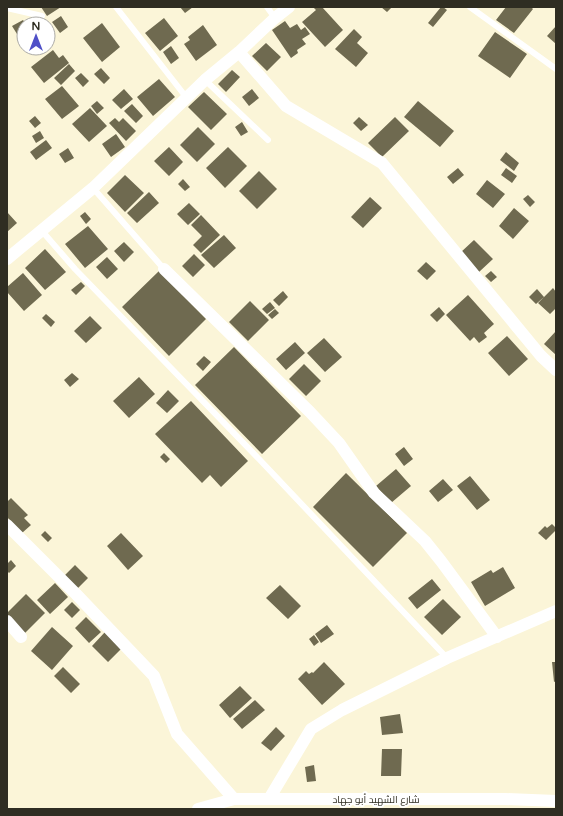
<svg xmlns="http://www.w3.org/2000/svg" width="563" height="816" font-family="'Varela Round',Cairo,sans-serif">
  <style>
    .building { fill: #6f6a50 }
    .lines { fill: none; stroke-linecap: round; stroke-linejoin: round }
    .service { stroke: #fff; stroke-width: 6 }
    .minor { stroke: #fff; stroke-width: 12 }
    .labels { text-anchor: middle; stroke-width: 4; stroke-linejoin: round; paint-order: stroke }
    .street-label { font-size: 10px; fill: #2f2d22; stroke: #fff }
  </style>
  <rect width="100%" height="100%" fill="#fbf5d8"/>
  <path class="building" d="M41,7H61L47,16Z
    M180,7H193L185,13Z
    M313,7H322L343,30L325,47L302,22L316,10Z
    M381,7H392L387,12Z
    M441,7H443L447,10L433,27L428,23Z
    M506,7H531L533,9L514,33L496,20Z
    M61,16L68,27L60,33L52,22Z
    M164,18L178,36L160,51L145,33Z
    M23,20L26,24H24V30L17,34L12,26Z
    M285,21L290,28L297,24L301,30L305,27L310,34L302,39L306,44L297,50L298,53L291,58L272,30Z
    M102,23L120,47L102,62L83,38Z
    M203,25L217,45L196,61L184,44L190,40L188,37Z
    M556,26V44L547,36Z
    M354,29L362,37L357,43L368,53L356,67L335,49Z
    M495,32L527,54L510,78L478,56Z
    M24,35V50L17,39Z
    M266,43L281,57L267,71L252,56Z
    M171,46L179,58L171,64L163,52Z
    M53,50L59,58L63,55L69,63L44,83L31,67Z
    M69,64L75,71L61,85L54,78Z
    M101,68L110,78L104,84L94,74Z
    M232,70L240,77L226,92L218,84Z
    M81,73L89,81L83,87L75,78Z
    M159,79L175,97L153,116L137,97Z
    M62,86L79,106L62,119L45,99Z
    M124,89L133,99L121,109L112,100Z
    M252,89L259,98L249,106L242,97Z
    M204,92L227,114L211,130L188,107Z
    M97,101L104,108L97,114L91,106Z
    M418,101L454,131L440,147L404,117Z
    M132,104L143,116L136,123L124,111Z
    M90,108L107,126L89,142L72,124Z
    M35,116L41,123L35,128L29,121Z
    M359,117L368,125L361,131L353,123Z
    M395,117L409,131L382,157L368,143Z
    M115,118L119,122L123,118L136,131L126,141L109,123Z
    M242,122L248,132L241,136L235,127Z
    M198,127L215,144L197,162L180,145Z
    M40,131L44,138L36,143L32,136Z
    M116,134L125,147L111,157L102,144Z
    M46,140L52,148L36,160L30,152Z
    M169,147L183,162L169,176L154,161Z
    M228,147L247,166L225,188L206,168Z
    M68,148L74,158L65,163L59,154Z
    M506,152L519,163L514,171L500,160Z
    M458,168L464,175L453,184L447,177Z
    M506,168L517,176L512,183L501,175Z
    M259,171L277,189L257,209L239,191Z
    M125,175L144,193L125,212L107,193Z
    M183,179L190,187L185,191L178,184Z
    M487,180L505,194L493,208L476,194Z
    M149,192L159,203L137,223L127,213Z
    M528,195L535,202L530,207L523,199Z
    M370,197L382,208L363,228L351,217Z
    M189,203L200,214L188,225L177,214Z
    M514,208L529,221L513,239L499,226Z
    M7,212L17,223L7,232Z
    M85,212L91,219L86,224L80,216Z
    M201,215L220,235L201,253L193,245L202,236L191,225Z
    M88,226L108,249L85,268L65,244Z
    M224,235L236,248L214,268L201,255Z
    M474,240L493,259L479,272L460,253Z
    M124,242L134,252L124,262L114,251Z
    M45,249L66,272L45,290L25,268Z
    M194,254L205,265L193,277L182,266Z
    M107,257L118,269L107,279L96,267Z
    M426,262L436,271L427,280L417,271Z
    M159,271L206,319L169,356L122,307Z
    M491,271L497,277L491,282L485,276Z
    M23,273L42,295L24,311L7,292V287Z
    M81,282L85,286L76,295L71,290Z
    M553,288L556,292V308L550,314L538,303Z
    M537,289L544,297L536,304L529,297Z
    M283,291L288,297L279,306L273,300Z
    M468,295L494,324L484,333L487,337L479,343L474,337L470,341L446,315Z
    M250,301L269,320L248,341L229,322Z
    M270,302L275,308L267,314L262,309Z
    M439,307L445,314L437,322L430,315Z
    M275,309L279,313L272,319L268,315Z
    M46,314L55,322L51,327L42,318Z
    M90,316L102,328L86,343L74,331Z
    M556,331V355L544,344Z
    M507,336L528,359L509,376L488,353Z
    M324,338L342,357L325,372L307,353Z
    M295,342L305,353L286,370L276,359Z
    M234,347L301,416L262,454L195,385Z
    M204,356L211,362L203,371L196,364Z
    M304,364L321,381L306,396L289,379Z
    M72,373L79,379L70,387L64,380Z
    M139,377L155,394L129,418L113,401Z
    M168,390L179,401L167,413L156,403Z
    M191,401L248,461L221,487L210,475L202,483L155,434Z
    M404,447L413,459L404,466L395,454Z
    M164,453L170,459L166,463L160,457Z
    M396,469L411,486L391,503L376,486Z
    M346,473L407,533L373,567L313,507Z
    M470,476L490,500L477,510L457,486Z
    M443,479L453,490L438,502L429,491Z
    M11,498L28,515L24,518L31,525L22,533L7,517V502Z
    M552,524L556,528V530L546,540L538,533L545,526L547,528Z
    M45,531L52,538L48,542L41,535Z
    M121,533L143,556L128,570L107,546Z
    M11,560L16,566L9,573L7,571V564Z
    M75,565L88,578L76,590L63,577Z
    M503,567L515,588L485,606L471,582L491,570L493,573Z
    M432,579L441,590L417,609L408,598Z
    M55,583L68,597L50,614L37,600Z
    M280,585L301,606L288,619L266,598Z
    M26,594L45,613L25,633L7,615V613Z
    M443,599L461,617L442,635L424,617Z
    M72,602L80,610L72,618L64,610Z
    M86,617L101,632L89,643L75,628Z
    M327,625L334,634L321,643L315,634Z
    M52,627L73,646L52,670L31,651Z
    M105,632L122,648L108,662L92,646Z
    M314,635L319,642L314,646L309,639Z
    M324,662L345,684L322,705L298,679L306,671L309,674L312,672L313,673Z
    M552,662H556V681L554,682Z
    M63,667L80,684L71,693L54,676Z
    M240,686L252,698L230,718L219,705Z
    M255,700L265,710L242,729L233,719Z
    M400,714L403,733L382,735L380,717Z
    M276,727L285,736L271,751L261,743Z
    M382,749H402L401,776H381Z
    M314,765L316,781L307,782L305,767Z"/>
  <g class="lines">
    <path class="service" d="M116,7L186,97
      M267,7L275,18
      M470,7L556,69
      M7,8L42,16
      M205,80L268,140
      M93,188L164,269
      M42,231L75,269L259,459L447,658"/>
    <path class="minor" d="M239,52L286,106L382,163L541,356L556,370
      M7,259L93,188L205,80L239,52L275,18L289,7
      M164,269L310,412L339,443L374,493L425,541L441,561L497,637
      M7,525L76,594L154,676L177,734L234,799
      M7,621L21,637
      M269,799L311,729L342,710L447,658L556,611
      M198,809L234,799H505L556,801"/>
  </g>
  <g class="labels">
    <g class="street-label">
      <text x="376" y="803">شارع الشهيد أبو جهاد</text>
    </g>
  </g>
  <rect width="563" height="816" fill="none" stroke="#2f2d22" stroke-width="16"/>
  <g transform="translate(36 36)"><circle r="19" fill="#ffffff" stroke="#acaba7"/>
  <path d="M0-3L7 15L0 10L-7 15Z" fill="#4f50c7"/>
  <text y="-6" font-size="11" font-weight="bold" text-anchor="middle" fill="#2f2d22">N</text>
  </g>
</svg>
